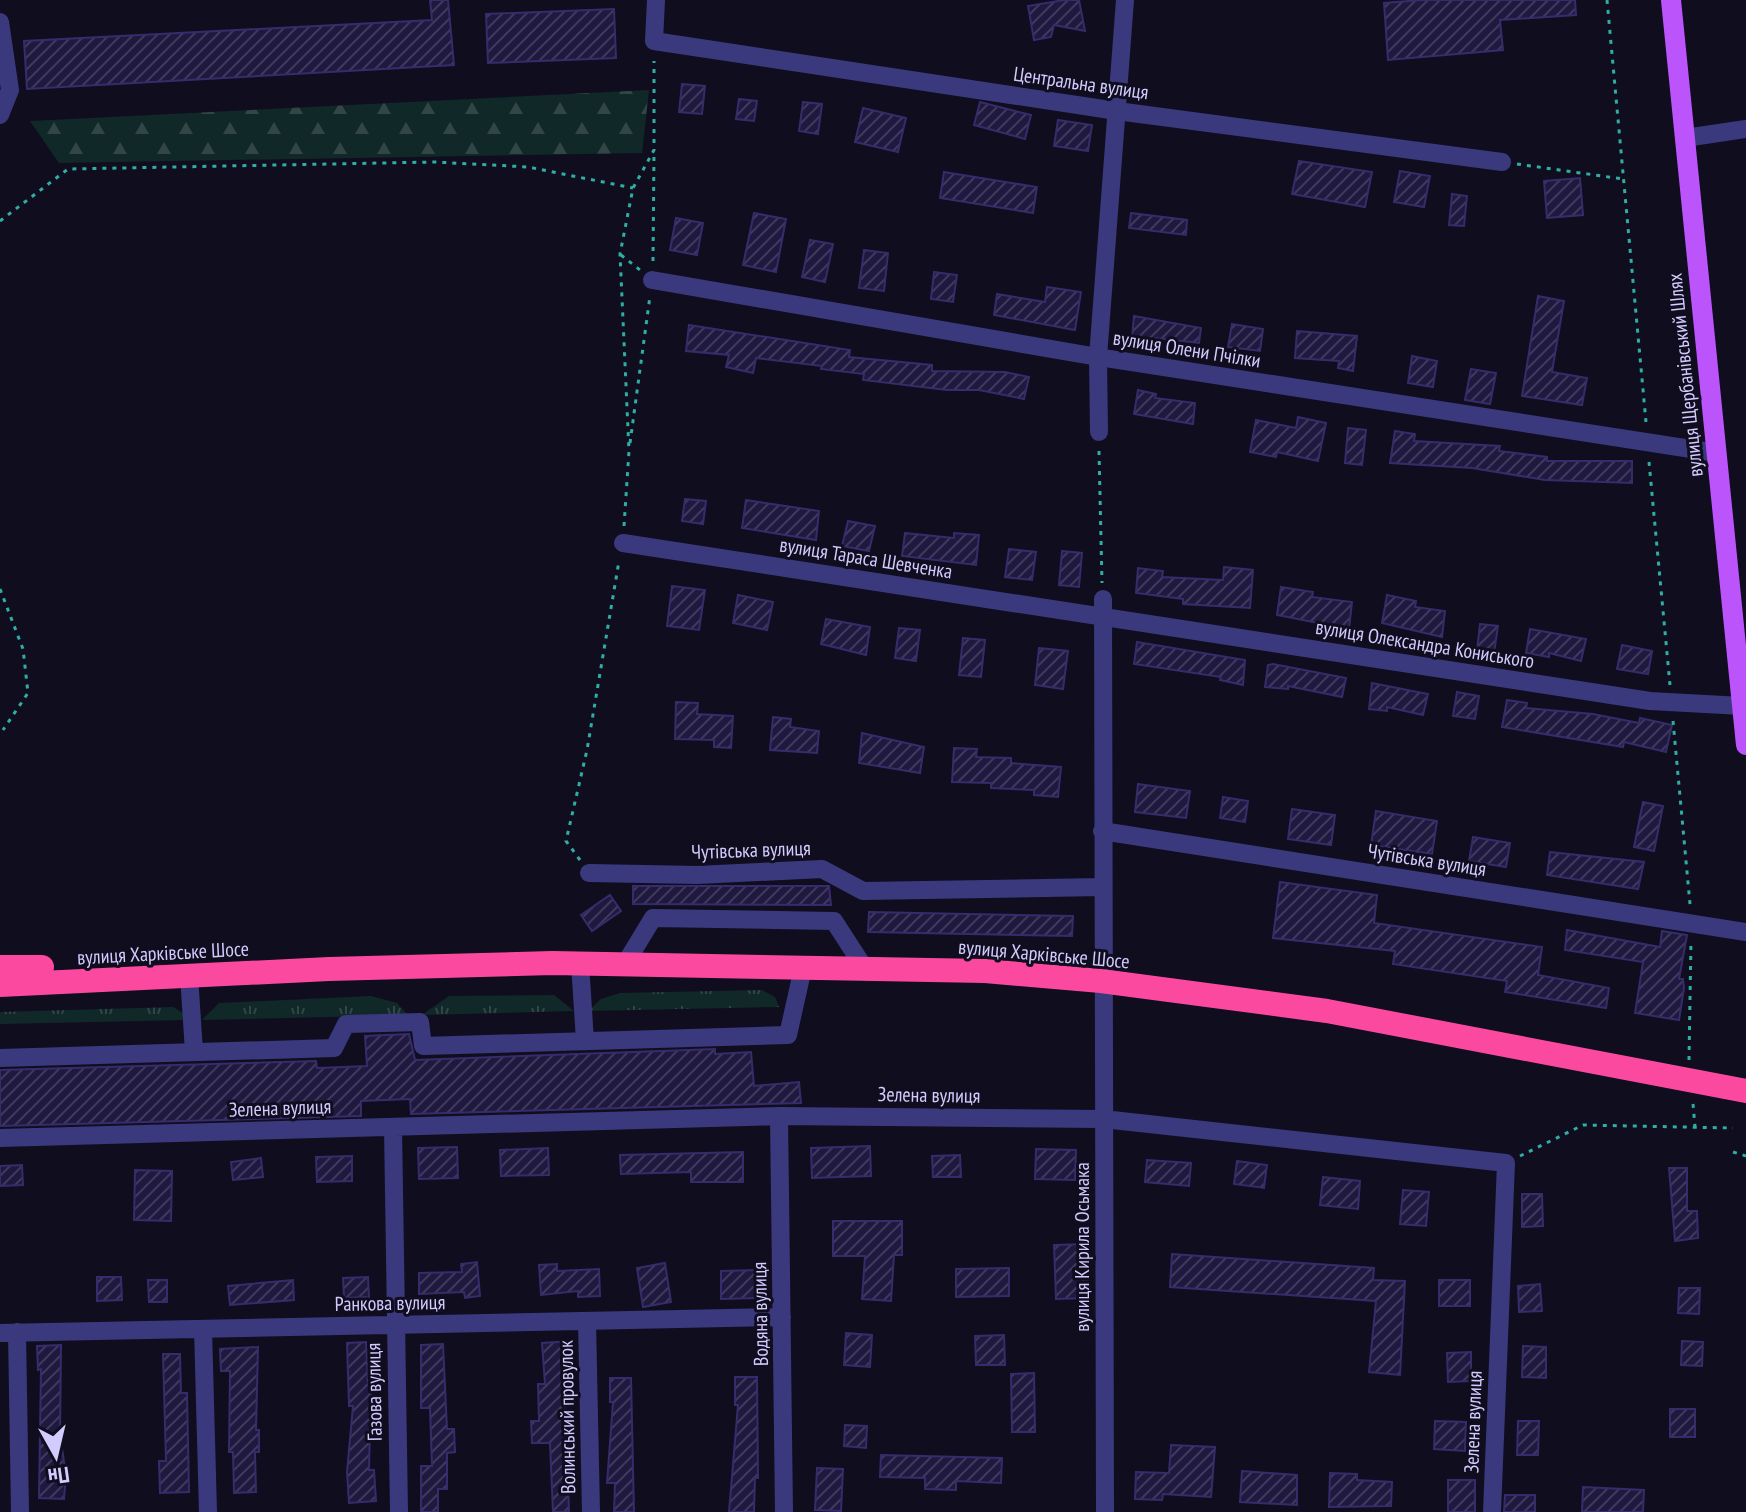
<svg xmlns="http://www.w3.org/2000/svg" width="1746" height="1512" font-family="'PT Sans Narrow',sans-serif">
  <style>
    .grass { fill: url(#grass-tufts) }
    .forest { fill: url(#forest-firs) }
    .building { fill: url(#building-hatch); stroke: #372c6b; stroke-width: 2 }
    .lines { fill: none; stroke-linecap: round; stroke-linejoin: round }
    .path { stroke: #30ada4; stroke-width: 3; stroke-dasharray: 4 6; stroke-linecap: butt }
    .minor { stroke: #3a397d; stroke-width: 18 }
    .major { stroke: #bb55fb; stroke-width: 20 }
    .highway { stroke: #fb49a0; stroke-width: 24 }
    .labels { text-anchor: middle; stroke-width: 6; stroke-linejoin: round; paint-order: stroke }
    .street-label { font-size: 20px; fill: #d1cbfe; stroke: #100d1f }
  </style>
  <defs>
    <pattern id="grass-tufts" width="24" height="20" patternUnits="userSpaceOnUse" patternTransform="scale(2)"><rect width="24" height="20" fill="#102827"/><path d="M3 7l-1-3M5 7V3M7 7l1-3M15 17l-1-3M17 17v-4M19 17l1-3" fill="none" stroke="#324647"/></pattern>
    <pattern id="forest-firs" width="22" height="20" patternUnits="userSpaceOnUse" patternTransform="scale(2)"><rect width="22" height="20" fill="#102827"/><path d="M5 1l3.5 6h-7zM16 11l3.5 6h-7z" fill="#324647"/></pattern>
    <pattern id="building-hatch" width="6" height="6" patternUnits="userSpaceOnUse" patternTransform="scale(2)"><rect width="6" height="6" fill="#20193f"/><path d="M-1 1l2-2M0 6l6-6M5 7l2-2" fill="none" stroke="#3f395c"/></pattern>
  </defs>
  <rect width="100%" height="100%" fill="#100d1f"/>
  <path class="grass" d="M762,990L775,997L779,1007L588,1011L601,999L620,993Z
    M554,995L574,1011L422,1015L449,996Z
    M371,996L397,1003L408,1015L202,1020L219,1003Z
    M173,1007L183,1013L185,1020L0,1024V1012Z"/>
  <path class="forest" d="M649,90L642,153L59,163L30,121Z"/>
  <path class="building" d="M430,0H448L454,65L27,89L24,41L432,20Z
    M1064,0H1079L1085,31L1054,25L1051,37L1034,40L1028,6Z
    M1421,0H1575L1576,15L1500,20L1503,50L1388,60L1384,3Z
    M614,9L616,58L488,63L486,14Z
    M682,84L705,86L702,114L679,112Z
    M739,99L757,101L754,121L736,119Z
    M803,102L822,104L818,134L799,131Z
    M980,102L1031,115L1025,139L974,125Z
    M863,108L906,118L898,152L855,142Z
    M1058,120L1092,125L1088,151L1054,146Z
    M1299,161L1372,172L1365,207L1292,194Z
    M1400,171L1430,176L1424,207L1394,202Z
    M944,172L1037,187L1033,213L940,198Z
    M1580,178L1583,215L1547,218L1544,181Z
    M1452,194L1467,196L1464,226L1449,225Z
    M754,213L786,219L776,272L743,265Z
    M1131,213L1187,220L1186,235L1129,228Z
    M676,218L703,223L697,255L670,250Z
    M810,240L833,244L825,282L802,277Z
    M864,250L888,253L884,291L859,288Z
    M934,272L957,275L953,302L931,299Z
    M1047,287L1081,292L1075,330L994,315L997,294L1045,302Z
    M1538,296L1564,301L1552,372L1587,378L1582,405L1522,396Z
    M1134,316L1201,328L1199,343L1156,338L1155,341L1132,339Z
    M1232,324L1263,329L1260,351L1228,347Z
    M689,325L850,350L849,357L932,365V371L1005,372L1029,377L1024,399L979,390H947L863,380L864,374L821,369L822,366L756,358L753,373L726,367L729,355L686,351Z
    M1297,331L1357,336L1353,371L1338,368L1339,361L1295,358Z
    M1412,356L1437,361L1433,387L1408,383Z
    M1471,369L1496,373L1490,404L1465,400Z
    M1138,390L1156,394L1155,398L1195,403L1193,424L1134,414Z
    M1298,417L1326,423L1318,461L1277,452L1276,457L1250,452L1256,420L1296,428Z
    M1348,428L1366,430L1362,465L1345,463Z
    M1395,431L1415,434L1414,441L1500,446L1499,451L1547,457V461H1632V483L1545,480L1472,468L1390,463Z
    M685,499L706,501L703,524L682,521Z
    M746,500L819,511L816,540L742,528Z
    M848,521L875,526L869,551L842,546Z
    M905,533L954,538V533L979,535L976,565L902,556Z
    M1009,549L1036,552L1032,580L1005,577Z
    M1062,551L1082,553L1079,587L1059,585Z
    M1224,567L1253,570L1250,608L1183,604V599L1136,593L1138,568L1163,571L1162,577L1223,580Z
    M672,586L705,590L699,630L667,626Z
    M1281,587L1313,592L1312,597L1352,602L1349,629L1277,615Z
    M738,595L773,602L767,630L733,623Z
    M1387,595L1416,601L1415,607L1445,611L1442,637L1382,623Z
    M826,619L870,627L866,655L821,644Z
    M1480,624L1498,626L1494,653L1477,650Z
    M899,628L920,630L916,661L895,658Z
    M1530,629L1586,639L1581,661L1549,653V657L1526,653Z
    M963,638L985,640L981,677L959,675Z
    M1137,642L1245,660L1243,685L1220,680L1221,677L1134,664Z
    M1622,645L1652,651L1648,674L1617,669Z
    M1039,648L1068,651L1063,689L1035,685Z
    M1273,664L1346,678L1342,697L1288,686V689L1265,687L1268,665Z
    M1372,683L1428,694L1423,715L1387,707V711L1369,709Z
    M1457,692L1479,696L1475,719L1453,716Z
    M1507,700L1527,703L1526,708L1593,714L1639,723L1640,718L1672,725L1666,752L1624,742L1623,747L1502,727Z
    M676,702L698,703L697,714L733,716L731,748L714,747V740L675,739Z
    M773,717L791,719L790,727L819,731L817,753L770,750Z
    M862,733L924,747L920,773L859,763Z
    M954,748L977,749L976,757L1011,758V763L1061,767L1058,797L1034,795V790L991,788V783L952,782Z
    M1138,784L1190,791L1186,818L1135,812Z
    M1223,797L1248,801L1245,822L1220,818Z
    M1643,802L1663,806L1654,851L1634,847Z
    M1292,809L1335,815L1331,845L1288,839Z
    M1376,811L1437,821L1432,854L1371,845Z
    M1473,837L1510,843L1506,867L1469,861Z
    M1550,852L1644,862L1638,889L1547,875Z
    M1280,882L1377,895L1374,923L1542,947L1538,975L1609,988L1606,1008L1505,992L1507,981L1393,964L1395,951L1273,938Z
    M633,886H829L831,905L633,904Z
    M610,895L621,911L592,931L581,915Z
    M869,912L1073,916L1072,936L868,932Z
    M1567,930L1660,947L1662,931L1687,935L1679,979H1683L1684,988L1679,1020L1635,1013L1643,962L1565,950Z
    M409,1034L415,1060L715,1049V1054L751,1052L754,1086L799,1082L801,1103L411,1114L410,1099L361,1101V1116L0,1126V1070L316,1061L317,1068L367,1066L365,1036Z
    M870,1146L871,1176L812,1178L811,1148Z
    M457,1147L458,1178L419,1179L418,1148Z
    M548,1148L549,1175L501,1176L500,1150Z
    M1036,1149L1076,1150L1075,1180L1035,1179Z
    M743,1152V1182H691V1172L621,1174L620,1155Z
    M960,1155L961,1177H933L932,1156Z
    M352,1156V1181L317,1182L316,1157Z
    M261,1158L263,1177L233,1180L231,1162Z
    M1147,1160L1191,1163L1189,1186L1145,1182Z
    M1237,1161L1267,1165L1264,1188L1234,1184Z
    M22,1165L23,1185L0,1186V1166Z
    M1669,1168H1687V1211H1697L1698,1238L1675,1241Z
    M135,1170L172,1171L171,1221L134,1220Z
    M1323,1177L1360,1181L1358,1209L1320,1205Z
    M1403,1190L1429,1192L1426,1226L1400,1224Z
    M1522,1194H1542L1543,1226L1522,1227Z
    M833,1221H902V1255H894L891,1301L862,1299L865,1256H833Z
    M1086,1244L1088,1298L1056,1299L1054,1245Z
    M1172,1254L1374,1268L1373,1280L1405,1281L1400,1375L1369,1372L1376,1301L1170,1287Z
    M477,1262L480,1296L465,1298L464,1292L419,1294V1273L462,1272L461,1264Z
    M665,1263L671,1302L643,1307L637,1268Z
    M557,1264V1271L599,1269L600,1296L578,1297V1291L541,1295L539,1265Z
    M1009,1268V1296L956,1297V1269Z
    M756,1270L757,1298L721,1299V1271Z
    M97,1277H121L122,1300L97,1301Z
    M368,1277L369,1297L344,1298L343,1278Z
    M148,1280H167V1302H149Z
    M293,1280L294,1300L230,1305L228,1286Z
    M1439,1280H1470V1306H1439Z
    M1540,1284L1542,1311L1519,1312L1518,1286Z
    M1679,1288H1700L1699,1314L1678,1313Z
    M846,1333L872,1335L870,1367L844,1365Z
    M1004,1335L1005,1365H976L975,1336Z
    M570,1341L572,1366H564L569,1512H553L550,1443H532L531,1421H539L538,1384H545L542,1343Z
    M1682,1341L1703,1342L1702,1366L1681,1365Z
    M366,1342L368,1385H371L369,1470H374L376,1501L349,1503L347,1472L353,1406H349L347,1343Z
    M443,1344L447,1429H454L455,1452L447,1453V1489H438V1512H421V1466H432L430,1408H421V1345Z
    M61,1345L60,1435L66,1475L64,1499L39,1498L41,1369L38,1370L37,1346Z
    M1523,1346L1546,1347V1378L1522,1377Z
    M258,1347L256,1430H259V1452H255L256,1492L234,1493L233,1452H229L230,1371H221L220,1349Z
    M1471,1352V1381L1448,1382L1447,1353Z
    M163,1354H180L181,1393H187L189,1492L160,1493L159,1461H166Z
    M1034,1373L1035,1432H1012L1011,1374Z
    M735,1377H757L758,1478H755L754,1512H729L738,1405H735Z
    M610,1378H631L634,1512H614L615,1483H607L613,1402H610Z
    M1670,1409H1695V1437H1670Z
    M1435,1421L1466,1422L1465,1451L1434,1449Z
    M1518,1421H1539L1538,1455H1517Z
    M845,1425L867,1426L866,1448L844,1446Z
    M1171,1445L1215,1447L1211,1497L1163,1494L1162,1500L1135,1499L1136,1472L1169,1473Z
    M881,1455L1002,1458L1001,1483L956,1481V1490L925,1489V1478L880,1477Z
    M817,1468L843,1469L841,1511L815,1510Z
    M1242,1471L1297,1475V1505L1240,1502Z
    M1330,1473L1357,1474V1480L1392,1482L1391,1506L1329,1507Z
    M1448,1480H1475V1512H1448Z
    M1583,1487L1644,1490L1643,1512H1582Z
    M1505,1495H1535V1512H1504Z"/>
  <g class="lines">
    <path class="path" d="M1607,0L1646,422
      M1517,164L1623,179
      M0,221L68,169L435,162L528,167L633,188
      M621,255L640,270
      M653,261L654,152
      M630,443L650,296
      M1099,451L1102,583
      M1649,462L1670,685
      M624,526L629,451L620,254L633,188L654,150V61
      M0,589L23,649L28,693L3,730
      M1673,721L1690,904
      M580,860L566,841L587,750L619,561
      M1689,1060L1691,940
      M1693,1104L1695,1127
      M1733,1152L1746,1156
      M1520,1156L1583,1125L1733,1128"/>
    <path class="minor" d="M656,0L654,41L1117,111L1502,162
      M0,22L10,90L0,115
      M1685,138L1746,129
      M652,280L1098,357L1717,453
      M1099,432L1098,357L1125,0
      M623,543L1650,701L1742,706
      M1103,599L1105,1512
      M1102,831L1746,932
      M589,873L697,875L822,869L863,891L1102,887
      M580,963L585,1041
      M625,964L653,918L834,921L865,969
      M189,975L194,1052
      M0,1058L334,1048L346,1024L420,1022L423,1046L788,1035L803,968
      M779,1116L784,1512
      M393,1127L399,1512
      M0,1138L779,1116L1103,1119L1506,1163L1492,1512
      M587,1321L591,1512
      M203,1329L208,1512
      M17,1332L20,1512
      M0,1333L782,1317"/>
    <path class="major" d="M1671,0L1746,745"/>
    <path class="highway" d="M0,967H42
      M0,985L329,969L552,963L985,971L1101,981L1327,1011L1746,1091"/>
  </g>
  <g class="labels">
    <g class="street-label">
      <text transform="translate(1081 83) rotate(8)" y="7">Центральна вулиця</text>
      <text transform="translate(1187 349) rotate(9)" y="7">вулиця Олени Пчілки</text>
      <text transform="translate(1685 375) rotate(-96)" y="7">вулиця Щербанівський Шлях</text>
      <text transform="translate(866 558) rotate(9)" y="7">вулиця Тараса Шевченка</text>
      <text transform="translate(1425 644) rotate(9)" y="7">вулиця Олександра Кониського</text>
      <text transform="translate(751 850) rotate(-2)" y="7">Чутівська вулиця</text>
      <text transform="translate(1427 860) rotate(9)" y="7">Чутівська вулиця</text>
      <text transform="translate(163 953) rotate(-3)" y="7">вулиця Харківське Шосе</text>
      <text transform="translate(1044 954) rotate(5)" y="7">вулиця Харківське Шосе</text>
      <text transform="translate(929 1095) rotate(1)" y="7">Зелена вулиця</text>
      <text transform="translate(280 1108) rotate(-2)" y="7">Зелена вулиця</text>
      <text transform="translate(1082 1247) rotate(-90)" y="7">вулиця Кирила Осьмака</text>
      <text transform="translate(390 1303) rotate(-1)" y="7">Ранкова вулиця</text>
      <text transform="translate(760 1314) rotate(-91)" y="7">Водяна вулиця</text>
      <text transform="translate(374 1392) rotate(-91)" y="7">Газова вулиця</text>
      <text transform="translate(567 1417) rotate(-91)" y="7">Волинський провулок</text>
      <text transform="translate(1473 1422) rotate(-88)" y="7">Зелена вулиця</text>
    </g>
  </g>
  <g transform="translate(56 1456) rotate(172)" stroke="#100d1f" stroke-width="6" paint-order="stroke">
  <path d="M0-6L14 30L0 20L-14 30Z" fill="#d1cbfe"/>
  <text y="-12" font-size="22" font-weight="bold" text-anchor="middle" fill="#d1cbfe">Пн</text>
  </g>
</svg>
